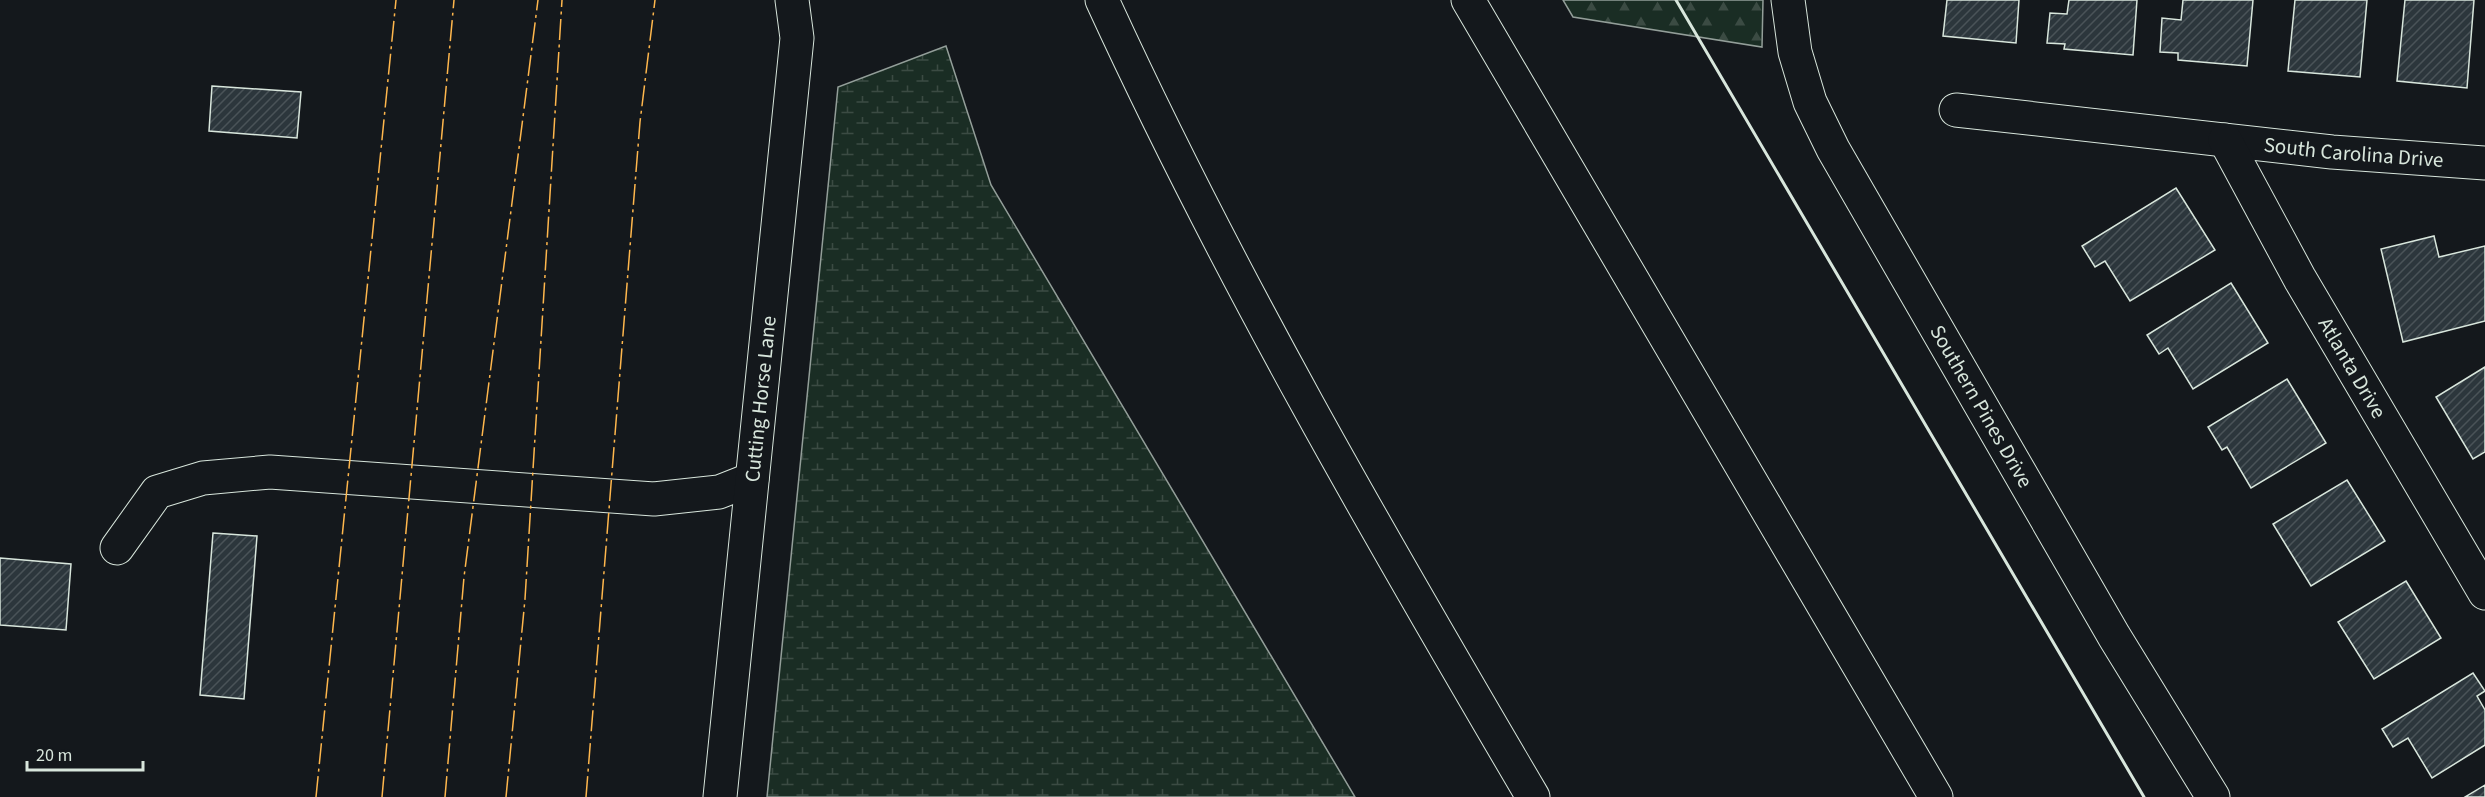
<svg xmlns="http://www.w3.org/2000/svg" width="2485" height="797" font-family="'Source Sans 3',sans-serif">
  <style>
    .forest { fill: url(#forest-firs); stroke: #939e99; stroke-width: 1.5 }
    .wetland { fill: url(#wetland-marsh); stroke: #939e99; stroke-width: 1.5 }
    .building { fill: url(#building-hatch); stroke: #d8e6dc; stroke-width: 1.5 }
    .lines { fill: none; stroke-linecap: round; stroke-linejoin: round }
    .minor-casing { stroke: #d8e6dc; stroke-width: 35 }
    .highway-casing { stroke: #d8e6dc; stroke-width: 35 }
    .minor { stroke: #14181c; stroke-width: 33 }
    .highway { stroke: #14181c; stroke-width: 33 }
    .wall { stroke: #d8e6dc; stroke-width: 3 }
    .power { stroke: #ffb74d; stroke-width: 1.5; stroke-dasharray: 21 4.5 3 4.5; stroke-linecap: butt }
    .labels { text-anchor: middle; stroke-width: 4.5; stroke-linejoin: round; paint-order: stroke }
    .street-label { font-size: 21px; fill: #d8e6dc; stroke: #14181c }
  </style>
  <defs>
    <pattern id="forest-firs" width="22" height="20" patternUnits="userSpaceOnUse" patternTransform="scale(1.5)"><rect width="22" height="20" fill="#1a2d24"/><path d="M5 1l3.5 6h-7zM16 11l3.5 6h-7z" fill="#3b4b43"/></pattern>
    <pattern id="wetland-marsh" width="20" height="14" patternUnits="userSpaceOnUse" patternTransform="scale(1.5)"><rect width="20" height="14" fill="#1a2d24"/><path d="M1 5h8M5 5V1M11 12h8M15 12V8" fill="none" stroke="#3b4b43"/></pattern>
    <pattern id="building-hatch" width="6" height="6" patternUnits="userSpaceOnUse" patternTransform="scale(1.5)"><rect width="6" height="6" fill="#2c363c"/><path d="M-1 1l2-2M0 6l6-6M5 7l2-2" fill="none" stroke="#4a5358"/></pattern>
  </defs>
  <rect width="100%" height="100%" fill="#14181c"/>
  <path class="forest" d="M1563,0H1763L1762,47L1573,17Z"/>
  <path class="wetland" d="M946,46L991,185L1355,797H767L838,87Z"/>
  <path class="building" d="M1947,0H2019L2016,43L1943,36Z
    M2069,0H2137L2133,55L2064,49L2065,44L2047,43L2050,13L2067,14Z
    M2183,0H2253L2247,66L2178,60V53L2160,52L2162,18L2181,20Z
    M2295,0H2367L2360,77L2288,71Z
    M2405,0H2474L2467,88L2397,81Z
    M212,86L301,92L297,138L209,131Z
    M2176,188L2215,250L2130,301L2105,261L2095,267L2082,246Z
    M2434,236L2439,257L2485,246V321L2403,342L2381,249Z
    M2231,283L2268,343L2193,389L2168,348L2159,354L2147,335Z
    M2485,367V452L2473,459L2436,397Z
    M2287,379L2326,443L2251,488L2227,447L2222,450L2208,427Z
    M2347,480L2385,541L2311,586L2273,524Z
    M213,533L257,536L244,699L200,695Z
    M0,558L71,564L66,630L0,625Z
    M2406,581L2441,638L2374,679L2338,622Z
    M2473,673L2485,691L2477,696L2485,710V745L2432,778L2408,738L2393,747L2382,729Z
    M2485,785V797H2465Z"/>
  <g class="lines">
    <defs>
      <g id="minor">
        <path id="s1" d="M1788,0L1795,52L1810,102L1833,149L2114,636L2213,797"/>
        <path id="s2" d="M1956,110L2332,152L2485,163"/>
        <path id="s3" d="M2225,140L2300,279L2485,593"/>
        <path d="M117,548L157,492L203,478L270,472L654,499L719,492L752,479"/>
        <path id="s4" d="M720,797L797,38L792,0"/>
      </g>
      <path id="highway" d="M1102,0C1228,275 1380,537 1533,797
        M1468,0L1936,797"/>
    </defs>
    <use href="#minor" class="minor-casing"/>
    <use href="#highway" class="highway-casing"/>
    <use href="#minor" class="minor"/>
    <use href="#highway" class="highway"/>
    <path class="wall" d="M1676,0L2144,797"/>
    <path class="power" d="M316,797L396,0
      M382,797L454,0
      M445,797L464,577L538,0
      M506,797L525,599L562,0
      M586,797L640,122L655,0"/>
  </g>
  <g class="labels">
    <g class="street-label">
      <text dy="7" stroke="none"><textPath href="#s2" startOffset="400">South Carolina Drive</textPath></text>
      <text dy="7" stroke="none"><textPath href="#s3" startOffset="261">Atlanta Drive</textPath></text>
      <text dy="7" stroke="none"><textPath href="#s4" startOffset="400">Cutting Horse Lane</textPath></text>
      <text dy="7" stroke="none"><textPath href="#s1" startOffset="454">Southern Pines Drive</textPath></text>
    </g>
  </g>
  <path d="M27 761v9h116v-9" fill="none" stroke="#d8e6dc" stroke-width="3"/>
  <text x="36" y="761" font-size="18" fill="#d8e6dc" stroke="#14181c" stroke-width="4.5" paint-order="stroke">20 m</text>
</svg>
